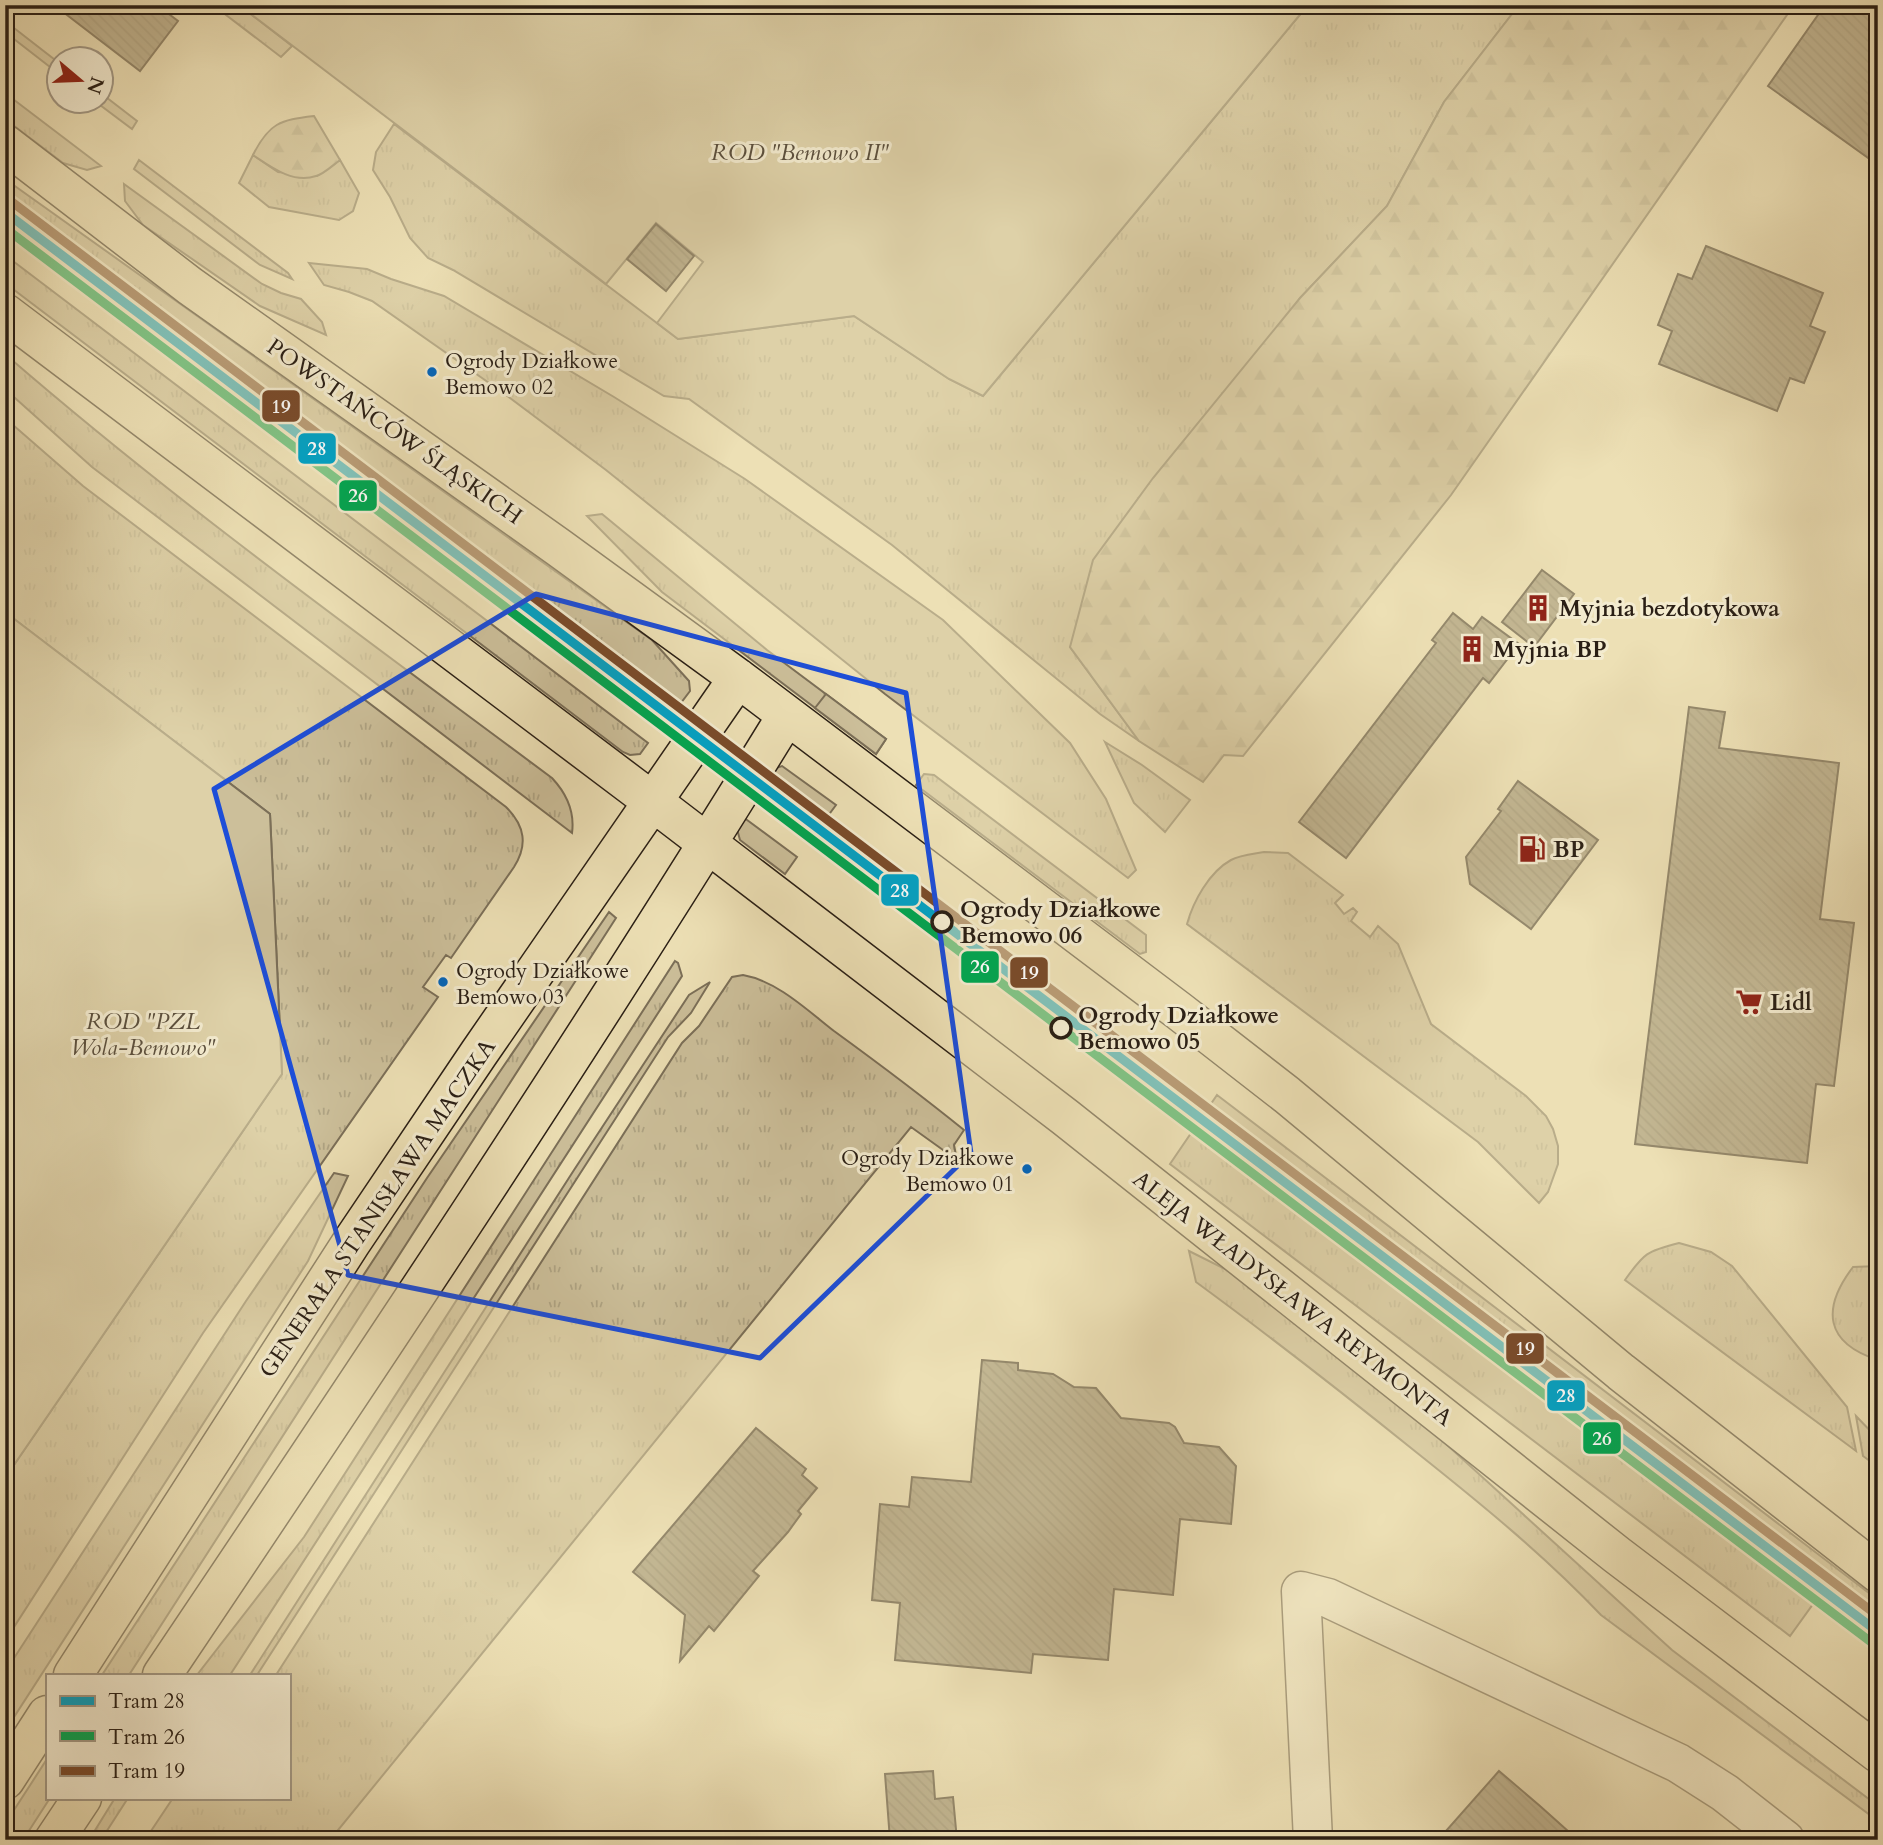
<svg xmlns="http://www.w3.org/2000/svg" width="1883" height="1845" font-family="Cardo,serif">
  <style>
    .grass { fill: url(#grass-tufts); stroke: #7b6f58; stroke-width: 2 }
    .forest { fill: url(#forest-firs); stroke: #7b6f58; stroke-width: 2 }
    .garden { fill: #ccbf9a; stroke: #7b6f58; stroke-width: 2 }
    .building { fill: url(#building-back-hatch); stroke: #2a1f15; stroke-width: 2 }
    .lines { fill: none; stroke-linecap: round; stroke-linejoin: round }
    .minor-casing { stroke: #5b4f3d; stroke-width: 41 }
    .major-casing { stroke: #2a1f15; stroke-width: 41 }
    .minor { stroke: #f3ebcf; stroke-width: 38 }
    .major { stroke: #ede0b5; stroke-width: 38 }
    .tram-1-casing { stroke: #f3ebcf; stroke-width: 14 }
    .tram-2-casing { stroke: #f3ebcf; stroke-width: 14 }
    .tram-3-casing { stroke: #f3ebcf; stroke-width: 14 }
    .tram-1 { stroke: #02a2c5; stroke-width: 9 }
    .tram-2 { stroke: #00a651; stroke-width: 9 }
    .tram-3 { stroke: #7a4b2a; stroke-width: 9 }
    .marked { fill: none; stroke: #1d4ed8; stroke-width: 5; stroke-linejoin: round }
    .bus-dot { fill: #0065bd; stroke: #f3ebcf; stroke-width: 2.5 }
    .stop-dot { fill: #f3ebcf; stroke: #2a1f15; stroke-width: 3.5 }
    .labels { text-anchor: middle; stroke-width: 6; stroke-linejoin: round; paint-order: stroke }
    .bus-label { font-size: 21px; fill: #2a1f15; stroke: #f3ebcf; text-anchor: start }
    .park-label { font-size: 23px; font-style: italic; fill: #5b4f3d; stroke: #f3ebcf }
    .street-label { font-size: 23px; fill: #2a1f15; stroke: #f3ebcf }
    .poi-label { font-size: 23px; font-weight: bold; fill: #2a1f15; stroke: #f3ebcf; text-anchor: start }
    .stop-label { font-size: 23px; font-weight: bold; fill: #2a1f15; stroke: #f3ebcf; text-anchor: start }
    .line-badge { stroke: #f3ebcf; stroke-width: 2.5 }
    .badge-label { font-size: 19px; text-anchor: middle; font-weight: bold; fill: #fff }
  </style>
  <defs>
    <pattern id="grass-tufts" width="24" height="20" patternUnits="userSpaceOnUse" patternTransform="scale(1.75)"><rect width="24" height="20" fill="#ccbf9a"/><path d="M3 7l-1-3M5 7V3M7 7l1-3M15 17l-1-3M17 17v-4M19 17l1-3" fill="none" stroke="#afa484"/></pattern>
    <pattern id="forest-firs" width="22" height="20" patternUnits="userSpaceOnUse" patternTransform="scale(1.75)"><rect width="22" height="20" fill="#ccbf9a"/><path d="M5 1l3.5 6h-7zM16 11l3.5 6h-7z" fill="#afa484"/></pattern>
    <pattern id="building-back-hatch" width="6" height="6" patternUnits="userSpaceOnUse" patternTransform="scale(1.75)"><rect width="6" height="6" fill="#8f8368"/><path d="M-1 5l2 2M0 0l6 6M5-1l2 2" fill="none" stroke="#756b54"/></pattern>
  </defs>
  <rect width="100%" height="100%" fill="#ede0b5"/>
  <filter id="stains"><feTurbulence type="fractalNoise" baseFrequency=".00286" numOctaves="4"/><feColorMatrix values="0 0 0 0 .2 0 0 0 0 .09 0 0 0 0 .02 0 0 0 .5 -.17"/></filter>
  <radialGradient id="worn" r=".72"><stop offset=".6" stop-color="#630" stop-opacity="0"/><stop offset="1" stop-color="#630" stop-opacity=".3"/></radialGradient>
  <path class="grass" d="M213,5H239L292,46L281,57Z
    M1308,5H1519L1444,102L1387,206L1300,298L1070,647L1139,741L1100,714L892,545L689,399L664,396L453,270L428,258L410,238L390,197L373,170L376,152L394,124L678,339L854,316L949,379L983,396Z
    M5,21L59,63V74L5,32Z
    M5,93L101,166L87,170L63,163L5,119Z
    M102,94L137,121L132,129L96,102H102Z
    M253,155L278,172L317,176L340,160L359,193L353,211L339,220L269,207L239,183Z
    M139,160L288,273L292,279L260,265L134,169Z
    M5,179L652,640L689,681L690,691L674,712L582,638L5,200Z
    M124,184L262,284L281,293L301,299L322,322L326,335L260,306L143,225L125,201Z
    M5,255L648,743L640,754L630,755L623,752L5,283Z
    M309,263L367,269L391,279L444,296L614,397L745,479L943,620L1070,743L1106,799L1136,870L1128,878L885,694L606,470L502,392L372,301L349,292L324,285Z
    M5,354C179,505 367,640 552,778C567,794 575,811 572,833L92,467L5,389Z
    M5,418L83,486L506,807C525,826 528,845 514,867L451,958L446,955L423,987L438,997L203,1333L5,1641V1478L282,1074L270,814L5,612Z
    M602,514L767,650L886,739L876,754L662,592L587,516Z
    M1105,742L1142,765L1190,800L1165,832L1134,803Z
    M924,774L934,775L1146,935V952L1140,954L916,785Z
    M1264,852L1288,853L1343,895L1335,903L1344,914L1353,908L1357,912L1351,921L1370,937L1378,926L1398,944L1431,1024L1526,1096L1546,1116L1553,1129L1558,1146V1164L1548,1192L1539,1203L1478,1142L1187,924C1193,902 1209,872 1231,860C1240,855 1253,854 1264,852Z
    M609,912L616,918L129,1675H102L427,1178Z
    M675,961L678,963L682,976L230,1675H197L304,1537Z
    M743,975C777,981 807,1010 834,1031C878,1063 922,1096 964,1130L954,1145L957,1160L911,1127L330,1840H145L173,1798H289V1675H276L682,1043L699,1026L732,977Z
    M710,982L691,1013L668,1037L257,1675H250L574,1170L689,995Z
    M1217,1095L1878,1600V1646L1816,1600L1790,1636L1170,1164Z
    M334,1173L348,1176L308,1261L5,1731V1672L246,1301Z
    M1679,1243L1711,1252L1732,1266L1847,1407L1856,1451L1625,1280C1644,1253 1647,1251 1679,1243Z
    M1189,1251L1233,1273L1401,1403L1672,1650L1878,1806V1821L1601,1615C1544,1555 1480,1503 1416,1452C1344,1394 1271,1337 1196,1282Z
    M1878,1266V1360C1825,1343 1821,1309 1853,1267Z
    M1856,1416L1878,1439V1467L1863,1456Z
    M47,1759V1798H50L23,1840H5V1824Z
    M115,1798H128L101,1840H89Z"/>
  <path class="forest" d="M1519,5H1794L1451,495L1243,756L1224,755L1203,782L1139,741L1070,647L1093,560L1153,478L1300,298L1387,206L1444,102Z
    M314,116L340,160C333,165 324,174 316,176C293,184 271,167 253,155C269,123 280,120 314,116Z"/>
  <path class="garden" d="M239,5H1308L983,396L949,379L854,316L678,339L657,323L703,262L656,223L606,284Z
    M5,612L270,814L282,1074L5,1478Z
    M826,694L886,739L876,754L815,708Z
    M782,766L836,805L824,821L767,778L773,769Z
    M743,817L797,857L785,874L740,840L737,829Z"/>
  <path class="building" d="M54,5H157L178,21L140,71Z
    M1825,5H1878V165L1768,86Z
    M656,224L694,256L666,291L627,259Z
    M1706,246L1823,293L1810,326L1825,332L1804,383L1790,378L1777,411L1659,364L1672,331L1658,325L1678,274L1692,279Z
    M1542,570L1574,594L1534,647L1502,622Z
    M1453,613L1473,629L1482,617L1519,644L1489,683L1483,678L1346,858L1299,822L1436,643L1432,640Z
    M1689,707L1725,712L1719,748L1839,763L1820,919L1854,923L1834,1086L1816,1084L1807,1163L1635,1144Z
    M1518,781L1598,840L1531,929L1470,884L1466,857L1501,811L1498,809Z
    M982,1360L1018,1363V1370L1053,1374L1074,1387L1096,1388L1121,1418L1169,1423L1175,1427L1184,1443L1219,1447L1236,1466L1231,1524L1180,1519L1173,1595L1114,1589L1108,1660L1033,1654L1031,1673L895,1660L900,1603L872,1600L880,1504L909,1507L912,1477L971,1482Z
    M756,1428L806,1469L802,1475L817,1488L798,1511L801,1514L788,1532L753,1571L759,1576L714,1631L709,1626L680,1661L685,1615L633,1572Z
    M933,1771L935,1799L953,1797L957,1840H890L885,1774Z
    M1499,1771L1540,1806L1578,1840H1438Z"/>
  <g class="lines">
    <defs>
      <path id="minor" d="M1313,1840L1301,1591L1328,1598L1678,1763L1725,1793L1785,1840"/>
      <path id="major" d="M5,144L190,286L558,547L738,678L1179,1011L1287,1095L1621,1372L1878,1573
        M5,313L652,801L1065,1117L1617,1555L1878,1753
        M73,1675L351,1243L479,1053L738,678
        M162,1675C375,1358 587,1041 787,715
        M5,1780L47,1715
        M54,1840L82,1798"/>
    </defs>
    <use href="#minor" class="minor-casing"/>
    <use href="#major" class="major-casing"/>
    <use href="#minor" class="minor"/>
    <use href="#major" class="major"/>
    <defs>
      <path id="tram-1" d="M5,212L1878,1632"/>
      <path id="tram-2" d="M5,228L1871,1642"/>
      <path id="tram-3" d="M12,202L1878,1616"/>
    </defs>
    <use href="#tram-1" class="tram-1-casing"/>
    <use href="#tram-2" class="tram-2-casing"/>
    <use href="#tram-3" class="tram-3-casing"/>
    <use href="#tram-1" class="tram-1"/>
    <use href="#tram-2" class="tram-2"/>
    <use href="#tram-3" class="tram-3"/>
  </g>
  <path d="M0 0H1883V1845H0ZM536,594L906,693L971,1153L760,1358L348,1275L214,789Z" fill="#ede0b5" fill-opacity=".55" fill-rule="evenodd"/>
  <path class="marked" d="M536,594L906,693L971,1153L760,1358L348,1275L214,789Z"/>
  <defs>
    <symbol id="building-bare" viewBox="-9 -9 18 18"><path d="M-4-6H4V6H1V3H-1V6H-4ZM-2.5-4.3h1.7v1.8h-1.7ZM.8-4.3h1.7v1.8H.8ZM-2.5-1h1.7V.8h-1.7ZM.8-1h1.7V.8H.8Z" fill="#8f2418" stroke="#f3ebcf" stroke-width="2.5" paint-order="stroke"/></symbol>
    <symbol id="fuel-bare" viewBox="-9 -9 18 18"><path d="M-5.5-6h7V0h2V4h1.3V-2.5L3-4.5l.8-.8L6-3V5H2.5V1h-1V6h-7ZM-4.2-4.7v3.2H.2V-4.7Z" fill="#8f2418" stroke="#f3ebcf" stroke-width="2.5" paint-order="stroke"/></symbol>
    <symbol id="supermarket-bare" viewBox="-9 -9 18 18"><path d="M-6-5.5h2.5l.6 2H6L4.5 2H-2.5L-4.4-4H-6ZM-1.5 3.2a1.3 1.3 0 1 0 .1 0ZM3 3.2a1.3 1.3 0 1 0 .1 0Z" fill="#8f2418" stroke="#f3ebcf" stroke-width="2.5" paint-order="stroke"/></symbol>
  </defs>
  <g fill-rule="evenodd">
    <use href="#building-bare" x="1519" y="589" width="38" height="38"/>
    <use href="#building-bare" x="1453" y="630" width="38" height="38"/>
    <use href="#fuel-bare" x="1513" y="830" width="38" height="38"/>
    <use href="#supermarket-bare" x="1730" y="983" width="38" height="38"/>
  </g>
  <g class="bus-dot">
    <circle cx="432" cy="372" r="6"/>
    <circle cx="443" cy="982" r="6"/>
    <circle cx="1027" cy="1169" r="6"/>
  </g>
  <g class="stop-dot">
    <circle cx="942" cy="922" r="10"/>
    <circle cx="1061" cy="1028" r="10"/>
  </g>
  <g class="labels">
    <g class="bus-label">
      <text x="445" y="368">Ogrody Działkowe<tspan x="445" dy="26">Bemowo 02</tspan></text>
      <text x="456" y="978">Ogrody Działkowe<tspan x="456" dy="26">Bemowo 03</tspan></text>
      <text x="1014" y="1165" text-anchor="end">Ogrody Działkowe<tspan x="1014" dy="26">Bemowo 01</tspan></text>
    </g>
    <g class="park-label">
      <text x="800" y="160">ROD "Bemowo II"</text>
      <text x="143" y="1029">ROD "PZL<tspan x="143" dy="26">Wola-Bemowo"</tspan></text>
    </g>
    <g class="street-label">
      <text transform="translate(395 431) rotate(35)" y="8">POWSTAŃCÓW ŚLĄSKICH</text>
      <text transform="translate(377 1208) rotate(-56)" y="8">GENERAŁA STANISŁAWA MACZKA</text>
      <text transform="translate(1293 1298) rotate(38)" y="8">ALEJA WŁADYSŁAWA REYMONTA</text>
    </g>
    <g class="poi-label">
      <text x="1559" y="616">Myjnia bezdotykowa</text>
      <text x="1493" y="657">Myjnia BP</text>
      <text x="1553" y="857">BP</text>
      <text x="1770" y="1010">Lidl</text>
    </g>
    <g class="stop-label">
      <text x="960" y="917">Ogrody Działkowe<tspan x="960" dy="26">Bemowo 06</tspan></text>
      <text x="1078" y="1023">Ogrody Działkowe<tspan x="1078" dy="26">Bemowo 05</tspan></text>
    </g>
  </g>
  <g class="line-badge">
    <rect x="261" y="389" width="40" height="34" rx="7" fill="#7a4b2a"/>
    <rect x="297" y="432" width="40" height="33" rx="7" fill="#02a2c5"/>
    <rect x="338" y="479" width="40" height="33" rx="7" fill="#00a651"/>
    <rect x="880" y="873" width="40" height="34" rx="7" fill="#02a2c5"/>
    <rect x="960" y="950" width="40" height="34" rx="7" fill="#00a651"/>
    <rect x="1009" y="956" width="40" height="33" rx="7" fill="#7a4b2a"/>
    <rect x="1505" y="1332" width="40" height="33" rx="7" fill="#7a4b2a"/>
    <rect x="1546" y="1379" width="40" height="33" rx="7" fill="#02a2c5"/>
    <rect x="1582" y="1421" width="40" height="34" rx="7" fill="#00a651"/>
  </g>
  <g class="badge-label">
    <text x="281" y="413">19</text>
    <text x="317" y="455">28</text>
    <text x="358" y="502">26</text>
    <text x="900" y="897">28</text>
    <text x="980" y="973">26</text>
    <text x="1029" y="979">19</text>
    <text x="1525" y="1355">19</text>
    <text x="1566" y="1402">28</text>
    <text x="1602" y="1445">26</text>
  </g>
  <rect width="1883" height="1845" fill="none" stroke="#ede0b5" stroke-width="28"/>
  <rect x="7" y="7" width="1869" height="1831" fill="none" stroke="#2a1f15" stroke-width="3.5"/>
  <rect x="14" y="14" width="1855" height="1817" fill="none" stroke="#2a1f15" stroke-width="2"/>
  <rect x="46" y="1674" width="245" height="126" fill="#f3ebcf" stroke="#a39985" stroke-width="2"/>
  <rect x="60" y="1696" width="35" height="10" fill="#02a2c5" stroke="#a39985" stroke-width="2"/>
  <text x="108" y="1708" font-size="21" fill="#2a1f15">Tram 28</text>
  <rect x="60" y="1731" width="35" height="10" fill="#00a651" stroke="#a39985" stroke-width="2"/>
  <text x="108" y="1744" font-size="21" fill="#2a1f15">Tram 26</text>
  <rect x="60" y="1766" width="35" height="10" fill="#7a4b2a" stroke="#a39985" stroke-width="2"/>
  <text x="108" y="1778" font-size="21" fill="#2a1f15">Tram 19</text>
  <g transform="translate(80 80) rotate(109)"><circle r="33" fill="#f3ebcf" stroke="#a39985" stroke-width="2"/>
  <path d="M0-5L12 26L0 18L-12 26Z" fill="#8f2418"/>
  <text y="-10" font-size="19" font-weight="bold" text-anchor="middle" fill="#2a1f15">N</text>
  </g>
  <rect width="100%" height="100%" filter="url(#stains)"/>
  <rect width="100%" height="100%" fill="url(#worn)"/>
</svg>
